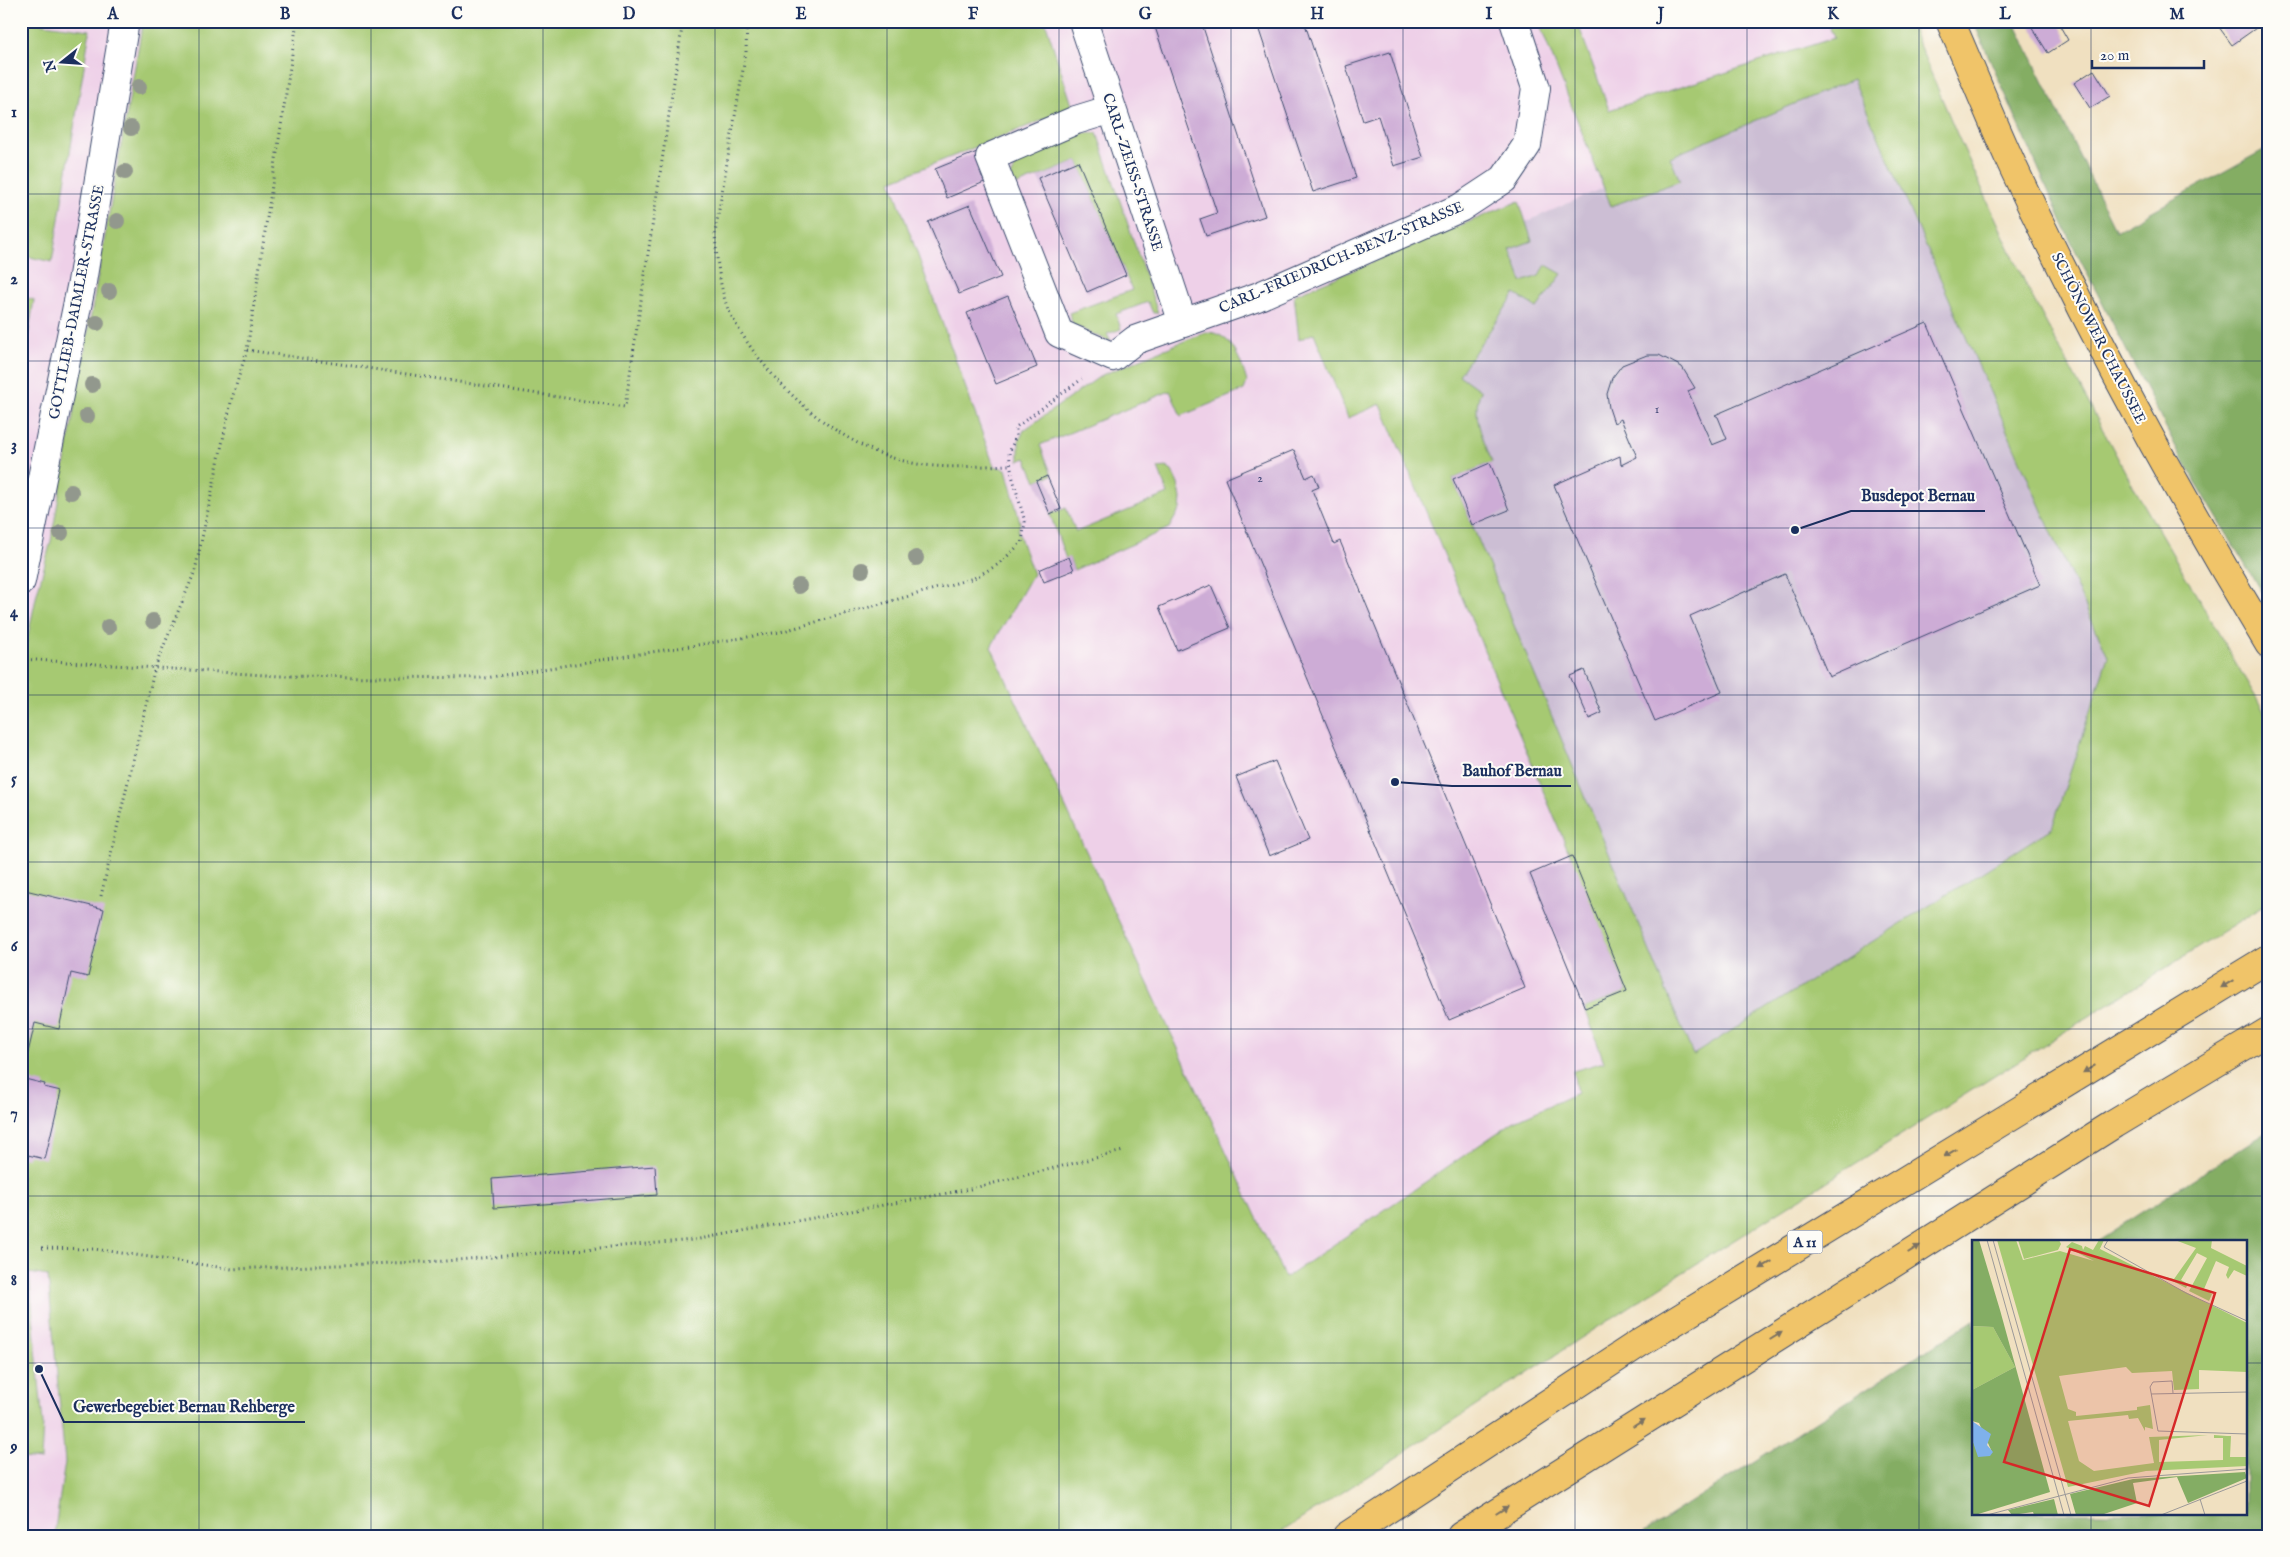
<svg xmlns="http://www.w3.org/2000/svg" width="2290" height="1557" font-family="'IM FELL English',serif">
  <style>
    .built { fill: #eed0e8 }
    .industrial { fill: #ccbed4 }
    .green { fill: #a6c972; stroke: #607c68 }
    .forest { fill: #84ad64; stroke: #506e61 }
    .building { fill: #cdacd6 }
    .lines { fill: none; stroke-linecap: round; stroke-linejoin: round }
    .minor-casing { stroke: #3b4a6d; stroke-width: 30 }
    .major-casing { stroke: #3b4a6d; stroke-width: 30 }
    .highway-casing { stroke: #3b4a6d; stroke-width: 30 }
    .path { stroke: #3b4a6d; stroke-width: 3; stroke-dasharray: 1 4; stroke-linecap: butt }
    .minor { stroke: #fff; stroke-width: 28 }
    .major { stroke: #f0c469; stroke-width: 28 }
    .highway { stroke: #f0c469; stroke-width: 28 }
    .tree { fill: #92988d }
    .oneway { fill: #7b7263 }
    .grid { fill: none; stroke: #1b2f5e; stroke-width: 1; stroke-opacity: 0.55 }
    .labels { text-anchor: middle; stroke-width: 4; stroke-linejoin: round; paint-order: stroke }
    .number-label { font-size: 12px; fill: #484e7c }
    .shield { fill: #fdfcf7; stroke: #5f6c8c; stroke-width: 1 }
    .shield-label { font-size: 14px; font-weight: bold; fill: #1b2f5e }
    .street-label { font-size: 15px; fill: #1b2f5e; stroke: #fdfcf7 }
    .inset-road { fill: none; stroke: #9b9999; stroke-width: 1 }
    .view { fill: #d62828; fill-opacity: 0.15; stroke: #d62828; stroke-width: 2.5 }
    .inset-edge { fill: none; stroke: #1b2f5e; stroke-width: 2.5 }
    .leader { fill: none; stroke: #1b2f5e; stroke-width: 2 }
    .callout-dot { fill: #1b2f5e; stroke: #fdfcf7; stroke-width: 2 }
    .callout-label { font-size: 16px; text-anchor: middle; font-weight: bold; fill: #1b2f5e; stroke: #fdfcf7; stroke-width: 4; stroke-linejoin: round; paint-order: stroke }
    .neatline { fill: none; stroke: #1b2f5e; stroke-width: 2 }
    .grid-label { font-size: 16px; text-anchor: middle; font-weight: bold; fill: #1b2f5e }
  </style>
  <rect width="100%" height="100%" fill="#fdfcf7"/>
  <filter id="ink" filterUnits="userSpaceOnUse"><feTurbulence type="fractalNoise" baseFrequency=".02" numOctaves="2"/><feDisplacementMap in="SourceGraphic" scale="10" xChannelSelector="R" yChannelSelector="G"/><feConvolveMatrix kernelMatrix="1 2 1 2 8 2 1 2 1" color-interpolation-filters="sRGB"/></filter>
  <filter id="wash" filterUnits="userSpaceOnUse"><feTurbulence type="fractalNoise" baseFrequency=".0096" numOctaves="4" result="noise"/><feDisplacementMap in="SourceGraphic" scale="20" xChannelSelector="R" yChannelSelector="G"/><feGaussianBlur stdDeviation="1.12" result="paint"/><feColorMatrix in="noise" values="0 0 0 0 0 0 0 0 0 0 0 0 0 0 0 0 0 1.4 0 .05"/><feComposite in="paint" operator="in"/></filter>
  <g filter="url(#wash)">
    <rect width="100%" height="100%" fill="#f0e0c0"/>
    <path class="built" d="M21,21H143L51,541L37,593L21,669Z
      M833,21H1909L1957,134L2028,289L2129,479L2236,664L1693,1055L1513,1122L1285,1278L991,646L1033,574Z
      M21,1272L48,1276L65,1462L54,1536H21Z"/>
    <path class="industrial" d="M1853,78L2108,656L2052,828L1693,1055L1373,289L1603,188L1596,171Z"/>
    <path class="green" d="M21,21L90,30L52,262L21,255Z
      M143,21H1045L1073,108L891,181L994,466L1006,469L1020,522L1018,531L1033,574L991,647L1285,1278L1513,1122L1577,1093L1573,1071L1604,1062L1585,1008L1627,991L1381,404L1348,418L1314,333L1299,340L1294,295L1519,201L1532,241L1510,249L1522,282L1539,276L1546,265L1562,274L1537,308L1515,294L1459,375L1481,391C1470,414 1484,440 1492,462L1453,479L1693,1055L2052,828L2108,656L2050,529L1853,79L1670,157L1680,181L1611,206L1538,21H1577L1609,110L1834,38L1827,21H1909L1957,134L2028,289L2129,479L2269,720V903L1674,1278L1275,1536H54L65,1462L48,1276L29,1273L43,1424L41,1460L21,1458V669L37,593L51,541Z
      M1081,133H1097L1158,313H1153L1148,302L1116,314L1121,329L1107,334L1111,342L1073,325L1069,313L1132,290L1078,161L1015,186L1011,177L1019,155Z
      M21,296L34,300L21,379Z
      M1206,332C1232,332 1241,361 1247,382L1244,390L1181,416L1170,391L1040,445L1052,475L1036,481L1026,458L1019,461V441L1024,430L1102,375Z
      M1166,467L1172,471L1178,484L1181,498L1180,509L1169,528L1074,570L1069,558L1066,559L1050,514L1066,508L1076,532L1168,494L1158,468Z"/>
    <path class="forest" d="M1973,21H2014L2116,231L2269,147V605L2181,457L2070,240Z
      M2269,1130V1536H1638L1974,1320V1513H2246V1241H2097Z"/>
    <g id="blocks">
      <path class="building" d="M1153,21H1201L1265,216L1206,236L1200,219L1217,213Z
        M1256,21H1304L1356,178L1313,192Z
        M2028,21H2057L2068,40L2048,53Z
        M2219,21H2266L2232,45L2216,23Z
        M1390,52L1423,157L1394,166L1378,116L1363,121L1346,66Z
        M2094,70L2110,96L2090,108L2074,83Z
        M977,152L989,180L947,198L935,169Z
        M1078,161L1126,275L1087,292L1038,178Z
        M970,205L1001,277L959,294L928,222Z
        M1008,296L1037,367L996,384L967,313Z
        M1927,323L2040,585L1829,677L1785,574L1690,616L1722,692L1655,721L1554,485L1620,456L1621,465L1637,457L1621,419L1614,423L1609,408L1607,394L1612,378L1622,365L1647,355H1659L1682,367L1695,388L1688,391L1712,445L1727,439L1718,417L1715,415Z
        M1294,450L1306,478L1314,474L1319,487L1312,490L1334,544L1340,541L1525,988L1449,1020L1225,479Z
        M1490,463L1509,510L1472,525L1453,479Z
        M1047,476L1061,509L1050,514L1036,481Z
        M1069,557L1074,570L1044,582L1039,570Z
        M1211,585L1230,628L1177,650L1159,607Z
        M1584,670L1602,713L1589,719L1570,676Z
        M1275,761L1308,840L1269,856L1236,777Z
        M1572,856L1627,991L1585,1008L1530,874Z
        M21,889L104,909L88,977L71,973L59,1029L35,1023L22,1078Z
        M21,1078L45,1084L44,1087L61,1091L45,1159L28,1155V1158L21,1157Z
        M655,1166L657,1195L494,1208L492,1179Z"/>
    </g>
  </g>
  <g filter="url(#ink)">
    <use href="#blocks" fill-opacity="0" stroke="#3b4a6d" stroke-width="1"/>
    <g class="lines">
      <defs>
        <path id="minor" d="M1083,21L1183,323
          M1112,109L1076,120L990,157L1059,333L1113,357L1135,340L1257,297L1460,208L1504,179L1527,145L1536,88L1514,21
          M21,581L82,282L125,21"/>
        <path id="major" d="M1950,21C1972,71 1992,122 2015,171C2091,333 2176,491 2269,644"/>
        <path id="highway" d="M1347,1536L1641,1342L2269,958
          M1461,1536L2114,1124L2269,1031"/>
      </defs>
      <use href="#minor" class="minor-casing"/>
      <use href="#major" class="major-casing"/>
      <use href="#highway" class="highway-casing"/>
      <path class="path" d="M747,21L746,52L715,233C716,254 720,292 729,311C761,376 833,444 904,461C936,470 977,466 1010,465
        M247,350L625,407L683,21
        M21,659L280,676L485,678L780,632L974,578L999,564L1022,542L1025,522L1012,475L1009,453L1016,436V427L1082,379
        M101,896L155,667L195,571L231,402L247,350L297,21
        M42,1248L94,1249L232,1269L445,1261L694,1240L970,1189L1123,1151"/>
      <use href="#minor" class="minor"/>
      <use href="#major" class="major"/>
      <use href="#highway" class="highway"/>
    </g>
    <g class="tree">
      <circle cx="139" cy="87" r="8"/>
      <circle cx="131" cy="128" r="8"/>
      <circle cx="125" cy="172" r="8"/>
      <circle cx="117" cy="221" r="8"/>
      <circle cx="109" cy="291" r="8"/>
      <circle cx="97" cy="323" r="8"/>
      <circle cx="92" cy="385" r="8"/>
      <circle cx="87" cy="416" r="8"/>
      <circle cx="71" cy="492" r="8"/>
      <circle cx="61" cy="533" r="8"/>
      <circle cx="916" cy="558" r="8"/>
      <circle cx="862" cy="570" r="8"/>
      <circle cx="799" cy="586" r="8"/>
      <circle cx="153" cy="621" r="8"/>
      <circle cx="108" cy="627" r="8"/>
    </g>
    <defs><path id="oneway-solid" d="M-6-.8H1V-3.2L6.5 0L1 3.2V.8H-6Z" transform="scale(1.25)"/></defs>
    <g class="oneway">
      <use href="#oneway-solid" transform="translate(2227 984) rotate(149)"/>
      <use href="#oneway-solid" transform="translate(2089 1069) rotate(149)"/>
      <use href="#oneway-solid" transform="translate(1950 1153) rotate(149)"/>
      <use href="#oneway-solid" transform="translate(1914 1249) rotate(-32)"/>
      <use href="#oneway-solid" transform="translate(1766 1265) rotate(149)"/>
      <use href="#oneway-solid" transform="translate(1776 1336) rotate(-32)"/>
      <use href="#oneway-solid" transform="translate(1639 1423) rotate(-32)"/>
      <use href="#oneway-solid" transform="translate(1502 1510) rotate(-32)"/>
    </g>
  </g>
  <path class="grid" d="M199,21V1536M371,21V1536M543,21V1536M715,21V1536M887,21V1536M1059,21V1536M1231,21V1536M1403,21V1536M1575,21V1536M1747,21V1536M1919,21V1536M2091,21V1241M21,194H2269M21,361H2269M21,528H2269M21,695H2269M21,862H2269M21,1029H2269M21,1196H2269M21,1363H1974M2246,1363H2269M2091,1513V1536"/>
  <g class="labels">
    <g class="number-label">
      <text x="1657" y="413">1</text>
      <text x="1260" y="482">2</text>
    </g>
    <rect class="shield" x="1787.5" y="1230.5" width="35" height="23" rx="4"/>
    <g class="shield-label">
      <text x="1805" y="1247">A 11</text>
    </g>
    <g class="street-label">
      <text transform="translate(1133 172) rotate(72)" y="5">CARL-ZEISS-STRASSE</text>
      <text transform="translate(1341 257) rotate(-23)" y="5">CARL-FRIEDRICH-BENZ-STRASSE</text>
      <text transform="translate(76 302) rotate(-79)" y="5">GOTTLIEB-DAIMLER-STRASSE</text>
      <text transform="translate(2099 338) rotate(63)" y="5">SCHÖNOWER CHAUSSEE</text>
    </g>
  </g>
  <g transform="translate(1972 1240)">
    <rect width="275" height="275" fill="#f0e0c0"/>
    <path d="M25,0H44L51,20L88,11L122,21L94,7L100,2L110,6L111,10L113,6L121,10L127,0H132L126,13L128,9L275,83V132L227,130V149L202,150L200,131L160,133L154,127L87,136L96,169L104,172V176L165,170V167L178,165L181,189L173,187V191L166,178L157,179L156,175L96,181L107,221L122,231L182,223L177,197L236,195L187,200V222L251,220V198H242V195L255,196H259L258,217H275V226L174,231L96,247ZM46,0H87L89,4L86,10L52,19ZM203,0H240L239,8L275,26V36L262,30L256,39L254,35L257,27L244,21L232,49L240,54L237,61L217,51L235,18L225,13L209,40L216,44L214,48L193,37L202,39L224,8ZM0,86L21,87L43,127L0,150Z" fill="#a6c972"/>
    <path d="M0,0H7L28,70L78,252L3,275H0V199L6,212H20L7,183L0,181V150L43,127L21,87L0,86ZM273,232L275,238L216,263L205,237L161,243L165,263L129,275H104L98,254L161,239ZM82,259L86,275H62L61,272L40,275L36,270Z" fill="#84ad64"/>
    <path d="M0,181L19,194L15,205L21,212L18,216L6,217L0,199Z" fill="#7fb1eb"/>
    <path class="inset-road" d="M15,0L92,275M21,0L99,275M136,0L132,7L214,53L275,81M201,153L200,141L181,142L178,147L186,191L275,194M179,154L275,152M228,259L233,275M15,275L156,238L275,229M189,275L275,241"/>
    <path class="view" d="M98,9L243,53L177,266L32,222Z"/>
    <rect width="275" height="275" class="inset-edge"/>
  </g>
  <path class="leader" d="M1795 530L1851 511H1985M1395 782L1452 786H1571M39 1369L64 1422H305"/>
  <g class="callout-dot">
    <circle cx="1795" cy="530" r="5"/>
    <circle cx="1395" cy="782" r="5"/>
    <circle cx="39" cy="1369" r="5"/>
  </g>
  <g class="callout-label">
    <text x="1918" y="501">Busdepot Bernau</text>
    <text x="1512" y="776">Bauhof Bernau</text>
    <text x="184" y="1412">Gewerbegebiet Bernau Rehberge</text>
  </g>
  <rect width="2290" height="1557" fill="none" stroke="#fdfcf7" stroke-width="55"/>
  <g transform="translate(62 62) rotate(253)" stroke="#fdfcf7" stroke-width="4" paint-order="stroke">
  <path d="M0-4L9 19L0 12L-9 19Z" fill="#1b2f5e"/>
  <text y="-8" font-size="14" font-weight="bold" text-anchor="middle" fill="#1b2f5e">N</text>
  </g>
  <path d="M2092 60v8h112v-8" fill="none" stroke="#1b2f5e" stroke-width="2.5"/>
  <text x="2100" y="60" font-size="15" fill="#1b2f5e" stroke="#fdfcf7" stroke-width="4" paint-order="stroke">20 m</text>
  <rect x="28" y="28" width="2234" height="1502" class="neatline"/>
  <g class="grid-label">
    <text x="113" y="19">A</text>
    <text x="285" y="19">B</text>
    <text x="457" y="19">C</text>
    <text x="629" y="19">D</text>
    <text x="801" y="19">E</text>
    <text x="973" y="19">F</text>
    <text x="1145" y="19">G</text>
    <text x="1317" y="19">H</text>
    <text x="1489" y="19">I</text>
    <text x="1661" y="19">J</text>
    <text x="1833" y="19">K</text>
    <text x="2005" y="19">L</text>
    <text x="2177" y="19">M</text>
    <text x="14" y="117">1</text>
    <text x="14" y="284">2</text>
    <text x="14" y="450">3</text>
    <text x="14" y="617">4</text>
    <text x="14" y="784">5</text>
    <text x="14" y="951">6</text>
    <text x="14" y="1118">7</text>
    <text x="14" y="1285">8</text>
    <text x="14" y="1452">9</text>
  </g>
</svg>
